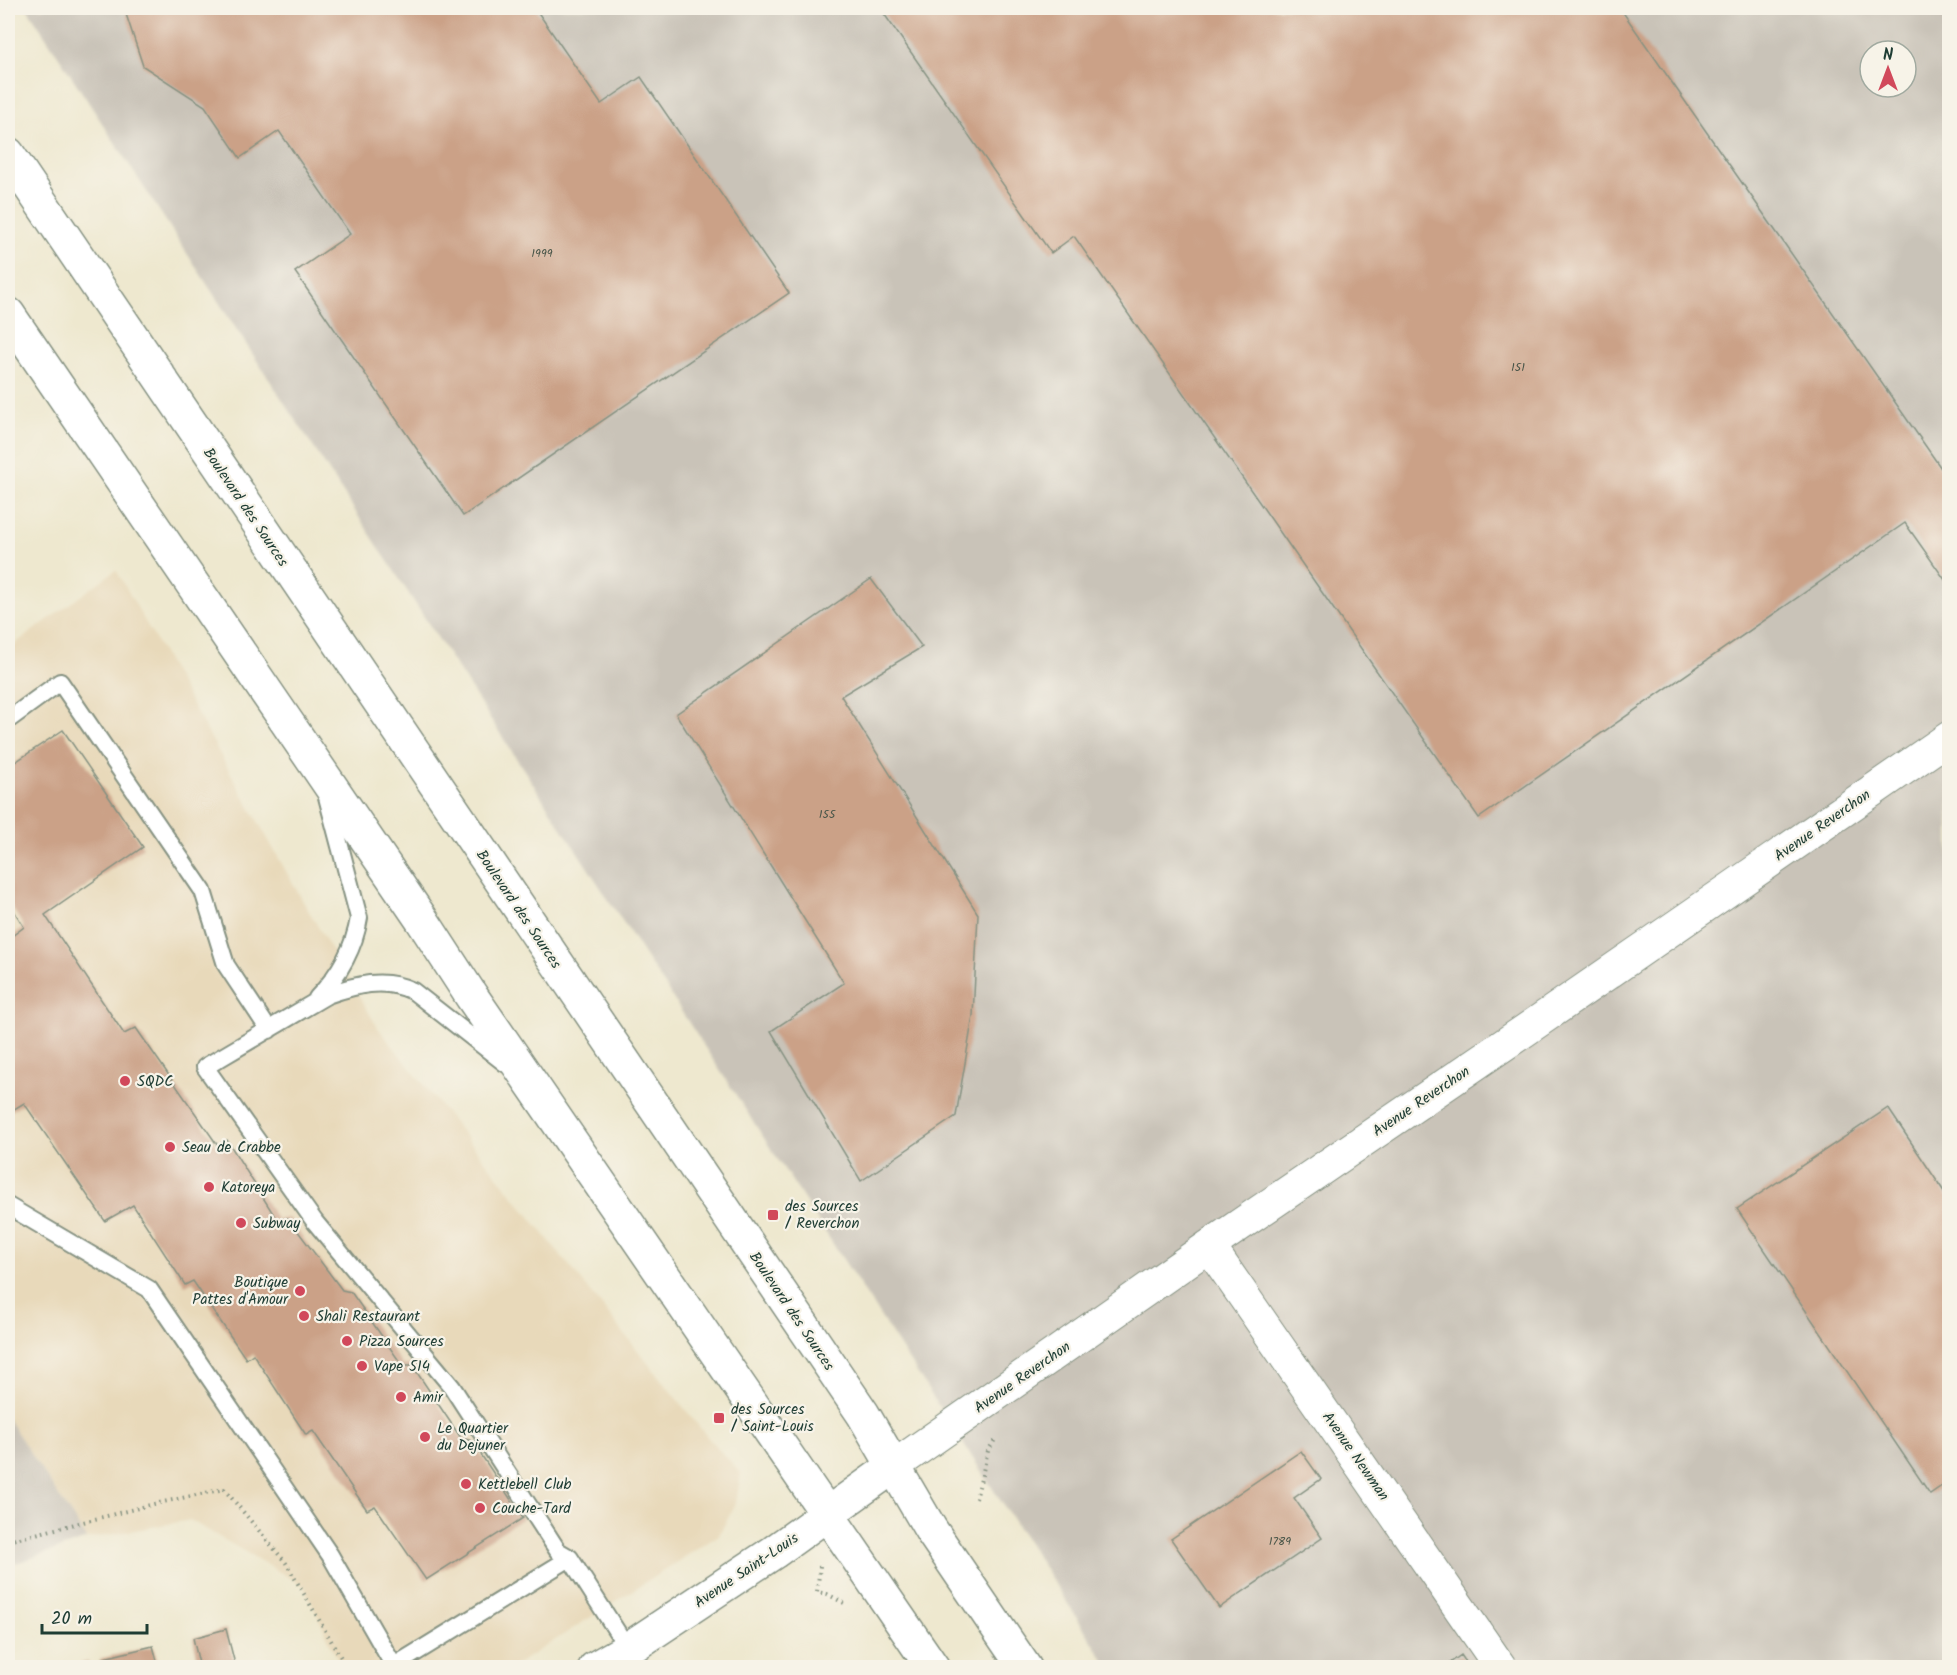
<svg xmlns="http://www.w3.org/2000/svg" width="1957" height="1675" font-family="Kalam,sans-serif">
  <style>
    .built { fill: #e8d9ba }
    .industrial { fill: #c9c3b8; fill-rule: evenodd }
    .building { fill: #cba187 }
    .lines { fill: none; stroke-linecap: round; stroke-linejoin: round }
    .service-casing { stroke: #869282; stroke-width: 20 }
    .minor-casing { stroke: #869282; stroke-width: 34 }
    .tertiary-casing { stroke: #869282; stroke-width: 36 }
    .secondary-casing { stroke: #869282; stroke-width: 36 }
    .path { stroke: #869282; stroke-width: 4; stroke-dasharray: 1.5 4.5; stroke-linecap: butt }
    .service { stroke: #fff; stroke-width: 16 }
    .minor { stroke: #fff; stroke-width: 32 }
    .tertiary { stroke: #fff; stroke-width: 33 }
    .secondary { stroke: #fff; stroke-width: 33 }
    .poi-dot { fill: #d1495b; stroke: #f7f3e8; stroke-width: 2 }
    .labels { text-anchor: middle; stroke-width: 4.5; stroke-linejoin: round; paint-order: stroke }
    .number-label { font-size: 12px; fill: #4a5649 }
    .street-label { font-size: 15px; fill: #1f3d34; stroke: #f7f3e8 }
    .poi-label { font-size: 15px; fill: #1f3d34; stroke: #f7f3e8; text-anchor: start }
  </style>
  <rect width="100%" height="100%" fill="#f7f3e8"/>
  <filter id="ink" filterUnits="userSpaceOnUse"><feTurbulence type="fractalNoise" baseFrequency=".0167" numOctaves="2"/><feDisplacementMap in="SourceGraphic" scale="12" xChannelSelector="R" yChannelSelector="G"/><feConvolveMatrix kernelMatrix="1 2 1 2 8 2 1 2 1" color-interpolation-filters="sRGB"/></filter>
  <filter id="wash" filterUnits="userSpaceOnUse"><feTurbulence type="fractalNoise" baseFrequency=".008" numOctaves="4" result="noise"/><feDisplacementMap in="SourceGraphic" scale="24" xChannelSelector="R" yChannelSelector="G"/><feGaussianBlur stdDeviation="1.35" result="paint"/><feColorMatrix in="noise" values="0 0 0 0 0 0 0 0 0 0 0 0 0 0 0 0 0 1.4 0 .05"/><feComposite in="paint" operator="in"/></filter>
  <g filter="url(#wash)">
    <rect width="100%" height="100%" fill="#eee8cf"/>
    <path class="built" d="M116,570L304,903L378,1028L709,1439L741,1473L736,1503L719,1535L513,1667H341L304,1586L190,1520L87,1539L8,1419V649Z"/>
    <path class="industrial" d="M27,8H1949V1667H1109ZM1870,51H1906V87H1870Z
      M8,1419L87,1539L8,1566Z"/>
    <g id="blocks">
      <path class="building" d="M135,8H535L601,104L641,77L789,293L463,516L295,272L350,234L279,131L240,158L205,106L143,66L126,14Z
        M880,8H1620L1950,481V587L1905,523L1479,818L1074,236L1051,253Z
        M871,579L922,647L841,696L978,914L973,1016L956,1116L861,1181L771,1031L844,983L676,714Z
        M63,730L143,847L45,915L124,1034L136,1028L218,1146L227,1140L277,1220L288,1218L342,1290L351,1292L402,1365H412L461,1438L472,1441L523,1518L426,1580L375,1506L367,1510L313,1431L306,1435L253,1354L246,1359L193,1281L185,1285L133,1205L105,1221L24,1103L8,1113V939L24,927L8,901V767Z
        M1888,1108L1947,1196L1950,1195V1480L1930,1494L1737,1209Z
        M1301,1451L1321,1479L1294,1498L1322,1538L1219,1608L1171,1539Z
        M226,1629L236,1668H200L193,1638Z
        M153,1646L159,1668H102L100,1659Z
        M1461,1655L1470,1668H1443Z
        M88,1662L89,1668H67V1667Z"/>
    </g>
  </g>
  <g filter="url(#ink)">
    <use href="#blocks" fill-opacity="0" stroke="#869282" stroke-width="1.5"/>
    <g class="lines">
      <defs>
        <path id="service" d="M8,720L60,682L203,891L226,965L269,1030
          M317,998C339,975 354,950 359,918L327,797
          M506,1064L413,991C384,977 355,985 327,995L205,1067L315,1222L452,1387L558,1551L570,1558L628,1649
          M8,1206L149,1289L330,1555L395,1668
          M394,1666L570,1558"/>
        <path id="minor" d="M1209,1246L1501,1668
          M894,1466L1209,1246L1530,1027L1950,737"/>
        <path id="tertiary" d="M595,1668L628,1649L774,1552L894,1466"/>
        <path id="secondary" d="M8,154L863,1414L931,1530L1025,1668
          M8,314L422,920L472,997L933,1668"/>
      </defs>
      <use href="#service" class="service-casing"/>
      <use href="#minor" class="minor-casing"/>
      <use href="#tertiary" class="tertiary-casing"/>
      <use href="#secondary" class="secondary-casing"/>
      <path class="path" d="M976,1499L988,1451L996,1438
        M8,1541L154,1504L224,1489L286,1563L347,1668
        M820,1566L817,1592L827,1594L846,1604"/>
      <use href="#service" class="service"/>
      <use href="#minor" class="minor"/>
      <use href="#tertiary" class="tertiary"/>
      <use href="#secondary" class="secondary"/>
    </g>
  </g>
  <g class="poi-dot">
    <circle cx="125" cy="1081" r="6"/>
    <circle cx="170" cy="1147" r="6"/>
    <circle cx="209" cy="1187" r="6"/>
    <rect x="767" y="1209" width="12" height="12" rx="3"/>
    <circle cx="241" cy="1223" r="6"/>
    <circle cx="300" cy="1291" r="6"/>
    <circle cx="304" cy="1316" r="6"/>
    <circle cx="347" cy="1341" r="6"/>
    <circle cx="362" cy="1366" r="6"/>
    <circle cx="401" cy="1397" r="6"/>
    <rect x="713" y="1412" width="12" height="12" rx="3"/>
    <circle cx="425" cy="1437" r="6"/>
    <circle cx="466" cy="1484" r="6"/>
    <circle cx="480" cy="1508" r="6"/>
  </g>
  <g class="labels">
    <g class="number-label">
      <text x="542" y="257">1999</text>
      <text x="1518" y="371">151</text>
      <text x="827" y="818">155</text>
      <text x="1280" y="1545">1789</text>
    </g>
    <g class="street-label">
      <text transform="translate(246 507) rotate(56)" y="5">Boulevard des Sources</text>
      <text transform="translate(1822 825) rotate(-35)" y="5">Avenue Reverchon</text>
      <text transform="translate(519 909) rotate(56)" y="5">Boulevard des Sources</text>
      <text transform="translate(1421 1101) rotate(-34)" y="5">Avenue Reverchon</text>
      <text transform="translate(792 1311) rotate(56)" y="5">Boulevard des Sources</text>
      <text transform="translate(1022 1377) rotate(-35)" y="5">Avenue Reverchon</text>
      <text transform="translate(1356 1456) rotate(55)" y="5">Avenue Newman</text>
      <text transform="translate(746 1570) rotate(-34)" y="5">Avenue Saint-Louis</text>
    </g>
    <g class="poi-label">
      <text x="137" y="1086">SQDC</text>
      <text x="182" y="1152">Seau de Crabbe</text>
      <text x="221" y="1192">Katoreya</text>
      <text x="785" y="1211">des Sources<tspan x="785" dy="17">/ Reverchon</tspan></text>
      <text x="253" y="1228">Subway</text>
      <text x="288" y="1287" text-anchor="end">Boutique<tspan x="288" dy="17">Pattes d'Amour</tspan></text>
      <text x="316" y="1321">Shali Restaurant</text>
      <text x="359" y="1346">Pizza Sources</text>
      <text x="374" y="1371">Vape 514</text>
      <text x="413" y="1402">Amir</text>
      <text x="731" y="1414">des Sources<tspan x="731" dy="17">/ Saint-Louis</tspan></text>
      <text x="437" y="1433">Le Quartier<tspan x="437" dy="17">du Dejuner</tspan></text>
      <text x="478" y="1489">Kettlebell Club</text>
      <text x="492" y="1513">Couche-Tard</text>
    </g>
  </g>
  <rect width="1957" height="1675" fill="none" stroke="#f7f3e8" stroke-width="30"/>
  <g transform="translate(1888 69)"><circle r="28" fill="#f7f3e8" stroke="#a1aaa0" stroke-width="1.5"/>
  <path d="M0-4.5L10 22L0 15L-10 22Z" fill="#d1495b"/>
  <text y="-9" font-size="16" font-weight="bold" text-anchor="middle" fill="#1f3d34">N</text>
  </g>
  <path d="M42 1624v9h105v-9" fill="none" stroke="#1f3d34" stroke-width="3"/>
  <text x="51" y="1624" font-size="18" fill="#1f3d34" stroke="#f7f3e8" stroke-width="4.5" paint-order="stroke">20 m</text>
</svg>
